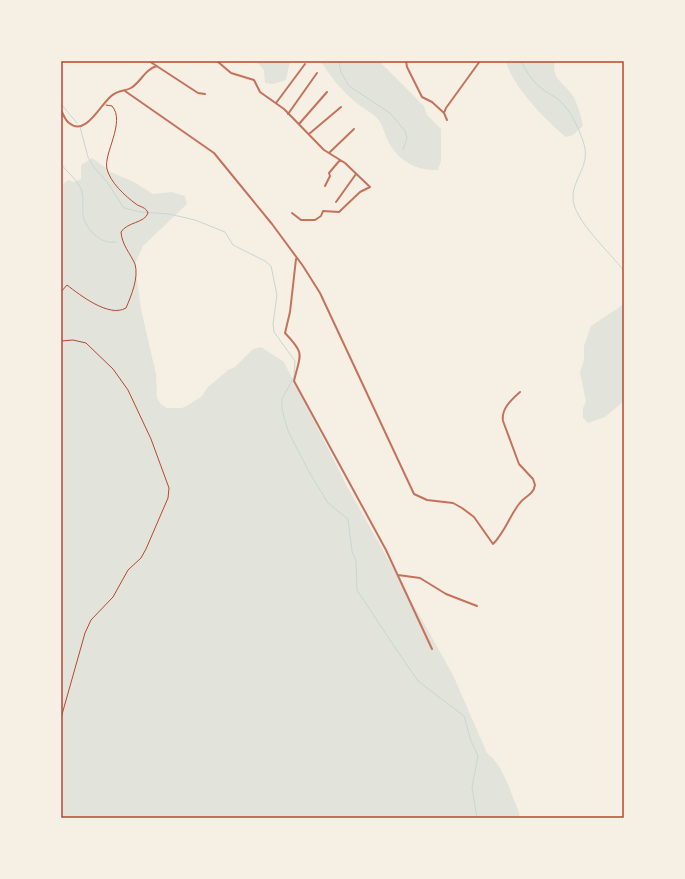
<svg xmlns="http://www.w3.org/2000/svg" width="685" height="879" font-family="Lato,sans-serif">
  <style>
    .green { fill: #e2e4dc }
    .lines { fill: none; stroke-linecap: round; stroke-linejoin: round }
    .stream { stroke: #c9d6d2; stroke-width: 1 }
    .path { stroke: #b5482f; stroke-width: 1 }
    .minor { stroke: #c5725c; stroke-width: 2 }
    .neatline { fill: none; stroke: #b5482f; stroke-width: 1.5 }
  </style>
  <rect width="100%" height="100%" fill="#f6efe4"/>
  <path class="green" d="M256,61H290L286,80L273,84L265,83L264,70Z
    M321,61H379L424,106L427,115L441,129V161L438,170C417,171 398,161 388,141C384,133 383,124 376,117C369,111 361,107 354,101C340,89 330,76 321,61Z
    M506,61H555C550,79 566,84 573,96C578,105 581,116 583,126L573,135L566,137C547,122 511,85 506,61Z
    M92,158L106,168L108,171L134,182L153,194L172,192L185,196L187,204L143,246L135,264L141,309L156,374L157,398L161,404L167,408H182L190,404L202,396L207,388L228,370L235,367L253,349L261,347L284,362L348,488L453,675L487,753C504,766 510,792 519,812L520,818H61V191L63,184L68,180L74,182L81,179V165Z
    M624,304V401L605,417L588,423L583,418V408L586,402L580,372L584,360V346L591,326Z"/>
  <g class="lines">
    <path class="stream" d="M339,61L341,72L349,86L390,113L405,131L407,138L403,150
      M521,61C526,71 532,81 541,88C547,93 555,96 561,102C571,111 579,129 583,141C592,165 573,177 573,197C572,219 610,252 624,271
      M61,104L77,123
      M80,127L88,157L93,166L107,182L124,208L141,212L169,214L195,220L225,232L233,245L265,261L271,266L277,295L273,324L274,332L295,361L294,377L282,399V409L288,431L309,472L328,503L348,519L352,551L356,561L357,590L392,643L418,681L464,716L471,741L478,756L472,787L477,818
      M61,164C66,171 74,177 79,185C85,194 82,205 83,215C86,230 101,245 116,242"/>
    <path class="path" d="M61,292L67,285C80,295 109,318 126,308C131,296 139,278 135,264C130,253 122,245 121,232C127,222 145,223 148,213C146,207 140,207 136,204C125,196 110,182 107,169C103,154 126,122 112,106L106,105
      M61,341L73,340L86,343L113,369L128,390L151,439L169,488L168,498L146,549L141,558L128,570L113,597L91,620L85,633L61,718"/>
    <path class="minor" d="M149,61L198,93L205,94
      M217,61L231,73L254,80L260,92L284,109L324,150L345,163L370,187L360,192L339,212L323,211L321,216L315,220H301L292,213
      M406,61L407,67L422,97L432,102L444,113
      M125,91L214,153L272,224L303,266L320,293L414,494L427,500L453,503L462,508L474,517L493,544C505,532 509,517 519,504C524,496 533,496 535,485L533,479L519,464L503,421C501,409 511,400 520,392
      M276,103L305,64
      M61,110C63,114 65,120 69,123C87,138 102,100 114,94C119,90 126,91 131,88C141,82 145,69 157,66
      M288,114L317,73
      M447,120L444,113L446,108L480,61
      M299,124L327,92
      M309,134L341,107
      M329,153L354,129
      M325,186L330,176L329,173L340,160
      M336,202L356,174
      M296,259L290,312L285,333C306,355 300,354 294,381L386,550L432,649
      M398,575L420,578L446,594L477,606"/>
  </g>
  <rect width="685" height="879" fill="none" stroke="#f6efe4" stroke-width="124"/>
  <rect x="62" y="62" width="561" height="755" class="neatline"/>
</svg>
